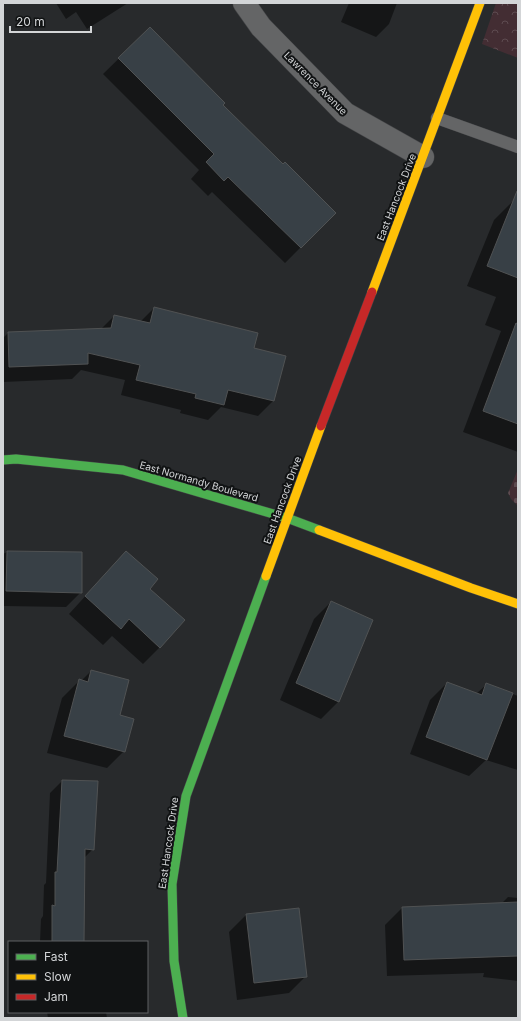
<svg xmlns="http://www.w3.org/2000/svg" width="521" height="1021" font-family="Inter,sans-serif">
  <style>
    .forest { fill: url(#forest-crowns) }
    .cemetery { fill: url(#cemetery-stones) }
    .shadow { fill: #0007 }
    .building { fill: #384046; stroke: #505253 }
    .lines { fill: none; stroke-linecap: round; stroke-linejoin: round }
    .lane-casing { stroke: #444547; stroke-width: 13 }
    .street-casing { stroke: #444547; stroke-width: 23 }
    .fast-casing { stroke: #444547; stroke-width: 10 }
    .slow-casing { stroke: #444547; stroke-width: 10 }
    .jam-casing { stroke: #444547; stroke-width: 10 }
    .lane { stroke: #646566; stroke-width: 12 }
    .street { stroke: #646566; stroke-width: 22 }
    .fast { stroke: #4caf50; stroke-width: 9 }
    .slow { stroke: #ffc107; stroke-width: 9 }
    .jam { stroke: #c62828; stroke-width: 9 }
    .labels { text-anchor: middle; stroke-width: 4; stroke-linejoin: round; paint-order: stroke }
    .street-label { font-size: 10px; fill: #d3d5d7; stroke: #111314 }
  </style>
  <defs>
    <pattern id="forest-crowns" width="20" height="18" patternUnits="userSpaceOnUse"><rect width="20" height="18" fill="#432d33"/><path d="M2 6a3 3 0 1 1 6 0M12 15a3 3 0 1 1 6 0" fill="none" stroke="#5d4b50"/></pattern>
    <pattern id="cemetery-stones" width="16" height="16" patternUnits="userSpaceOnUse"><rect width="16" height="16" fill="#432d33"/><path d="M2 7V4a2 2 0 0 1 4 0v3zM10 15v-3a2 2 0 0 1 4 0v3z" fill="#5d4b50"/></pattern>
  </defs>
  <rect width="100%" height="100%" fill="#282a2c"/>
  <path class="forest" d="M496,3H518V58L482,44Z"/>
  <path class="cemetery" d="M518,469V506L511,499L508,493Z"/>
  <path class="shadow" d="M56,3H128L87,29L76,12L66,19Z
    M349,3H397L389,24L376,37L341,22Z
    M150,28L221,105L283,166L335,213L285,263L212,192L208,196L191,179L199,170L103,74Z
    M515,199L518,201V452L463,432L501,331L485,325L496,297L467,286L494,220Z
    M154,308L253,348L274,400L258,416L221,407L208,420L180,413L181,410L121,395L125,380L81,370L72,379L3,382V338L8,333L101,329L114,316L140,322Z
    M7,552L81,592L66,607L3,606V554Z
    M110,569L148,589L160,647L143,664L112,636L103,645L69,614Z
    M331,602L372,620L338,702L321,719L280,700L314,619Z
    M91,671L119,716L124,751L107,768L47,753L62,698L79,681H81Z
    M447,683L476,694L487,684L518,696V770L486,760L469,776L410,754L430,700Z
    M62,781L93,849L84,858L83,942H40L41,919L43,916L44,885L46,883L50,793Z
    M508,897L518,898V981L483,977L484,973L387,976L385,925L402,908L501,904Z
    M246,915L306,976L289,993L237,1000L229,932Z
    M47,1012H106L107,1018H48Z"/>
  <path class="building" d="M150,27L225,103L223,105L283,164L285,162L336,213L301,248L228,177L224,181L206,162L214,154L118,58Z
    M517,191L518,192V278L487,266Z
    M154,307L258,333L254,348L286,356L274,401L228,390L224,405L195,398L196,394L136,380L140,365L88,353V364L9,367L8,332L111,328L114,315L150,323Z
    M516,323L518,324V424L483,411Z
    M7,551L82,552V593L6,591Z
    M126,551L158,579L150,589L185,620L160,648L129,619L121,629L85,596Z
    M331,601L373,620L339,702L296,683Z
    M91,670L129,680L120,715L134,719L125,752L64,736L79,679L88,682Z
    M447,682L482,695L486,683L513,693L487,760L426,737Z
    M62,780L98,781L94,850L85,849L84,942H52V905L55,906V872H57Z
    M518,902V956L404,960L402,907Z
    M299,908L307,977L254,983L246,914Z"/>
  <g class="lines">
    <defs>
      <path id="lane" d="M437,118L518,147"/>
      <path id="street" d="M244,3L261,27L345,113L423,157"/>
      <path id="fast" d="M3,460L16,459L123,470L287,518L319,530
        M183,1018L174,961L172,884L186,796L266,576"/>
      <path id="slow" d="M372,292L480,3
        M319,530L471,588L518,604
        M266,576L321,426"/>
      <path id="jam" d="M321,426L372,292"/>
    </defs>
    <use href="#lane" class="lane-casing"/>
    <use href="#street" class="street-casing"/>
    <use href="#fast" class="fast-casing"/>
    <use href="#slow" class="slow-casing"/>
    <use href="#jam" class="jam-casing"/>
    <use href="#lane" class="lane"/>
    <use href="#street" class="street"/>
    <use href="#fast" class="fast"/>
    <use href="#slow" class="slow"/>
    <use href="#jam" class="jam"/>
  </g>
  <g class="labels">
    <g class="street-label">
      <text transform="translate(316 83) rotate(45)" y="4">Lawrence Avenue</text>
      <text transform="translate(396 197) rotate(-69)" y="4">East Hancock Drive</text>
      <text transform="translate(199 481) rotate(16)" y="4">East Normandy Boulevard</text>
      <text transform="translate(282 500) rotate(-70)" y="4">East Hancock Drive</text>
      <text transform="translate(168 843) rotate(-82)" y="4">East Hancock Drive</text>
    </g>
  </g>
  <rect width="521" height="1021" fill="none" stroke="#d3d5d7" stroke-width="8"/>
  <rect x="8" y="941" width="140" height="72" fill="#111314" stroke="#5f6162"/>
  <rect x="16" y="954" width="20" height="6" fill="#4caf50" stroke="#5f6162"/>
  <text x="44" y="961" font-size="12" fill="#d3d5d7">Fast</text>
  <rect x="16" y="974" width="20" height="6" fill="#ffc107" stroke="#5f6162"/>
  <text x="44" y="981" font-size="12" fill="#d3d5d7">Slow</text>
  <rect x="16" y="994" width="20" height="6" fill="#c62828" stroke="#5f6162"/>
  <text x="44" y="1001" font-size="12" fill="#d3d5d7">Jam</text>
  <path d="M10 26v6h81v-6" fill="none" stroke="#d3d5d7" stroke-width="2"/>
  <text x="16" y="26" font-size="12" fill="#d3d5d7" stroke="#111314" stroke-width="3" paint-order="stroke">20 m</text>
</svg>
